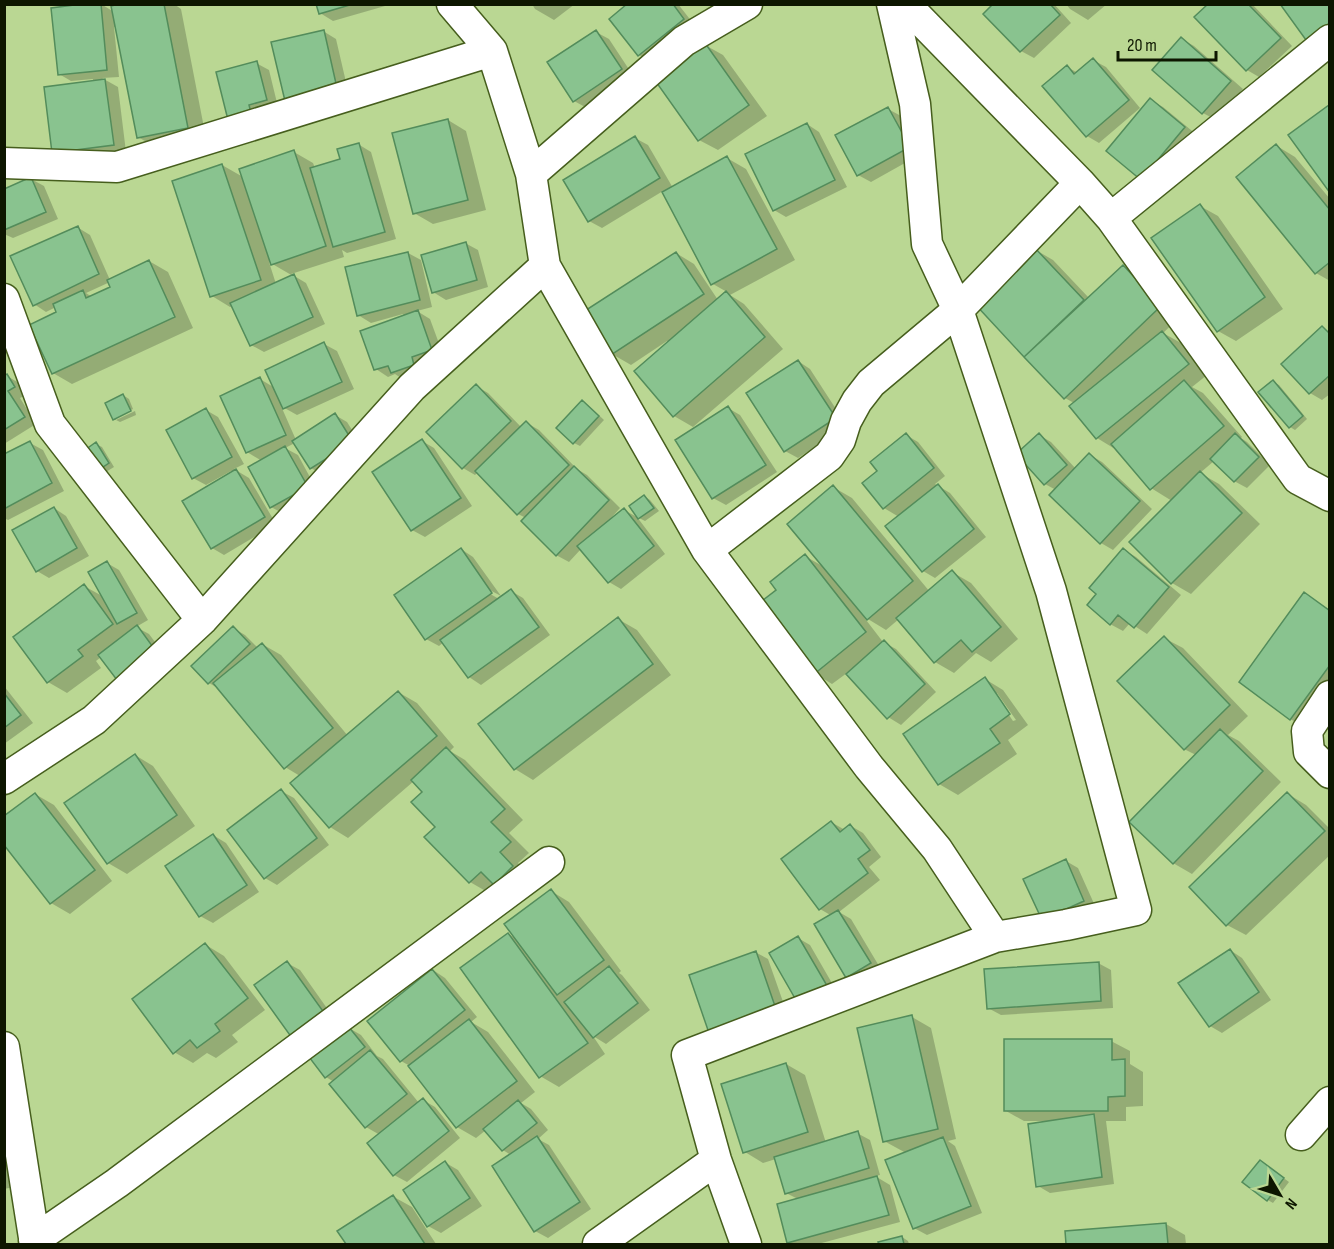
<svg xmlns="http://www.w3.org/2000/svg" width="1334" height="1249" font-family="'Sofia Sans Condensed',sans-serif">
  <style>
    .shadow { fill: #0003; fill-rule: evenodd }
    .building { fill: #89c38f; stroke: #538c5b; stroke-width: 1.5 }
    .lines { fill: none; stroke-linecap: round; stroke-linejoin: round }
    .street-casing { stroke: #465e1d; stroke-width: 33 }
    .street { stroke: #fff; stroke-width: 30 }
  </style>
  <rect width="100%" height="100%" fill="#bad793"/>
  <path class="shadow" d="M97,4H101L114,12L127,4H174L181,9L206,138L157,148L138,137L117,27H114L119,77L102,78L118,87L126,152L66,160L93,82V79L71,81L59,74Z
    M318,4H384L385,6L333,21L320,13Z
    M532,4H575L554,20L535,9Z
    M630,4H678L696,27L652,62L639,55Z
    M995,4H1054L1071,23L1034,58L1021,51L986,14Z
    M1066,4H1107L1088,20L1070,9Z
    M1210,4H1252L1292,46L1259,77L1247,70L1196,17Z
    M323,31L336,39L349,95L299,107Z
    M596,32L609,39L634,77L587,108L574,101Z
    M1182,39L1194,46L1243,89L1216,120L1203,113L1155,70Z
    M705,45L723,55L767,116L718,150L699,140Z
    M1093,60L1106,67L1140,108L1099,143L1087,136L1067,67L1078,73Z
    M256,63L269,70L278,107L242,126Z
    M1150,100L1163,107L1197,135L1154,186Z
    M888,109L901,116L921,154L871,182L858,175Z
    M448,120L466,131L486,210L433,224L414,213Z
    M807,124L819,132L847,187L786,217L774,210Z
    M635,138L648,145L673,188L727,158L746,169L795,260L730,295L744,304L783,349L693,427L674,416L636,371L668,343L667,341L631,365L612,354L676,253L694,264L718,300L727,292L713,284L663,191L602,228L589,221Z
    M358,144L371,152L396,239L347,253L342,250L344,257L291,274L306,283L325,324L264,352L251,345L233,306L230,307L212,296L222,165L243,177L294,152L313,163L315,168L341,160ZM269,262L293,276L276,284Z
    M1277,146L1295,157L1330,199V281L1316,273Z
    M31,179L44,186L58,219L13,238L4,234V190Z
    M1200,206L1218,216L1283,309L1236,341L1218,331Z
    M77,227L90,235L110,280L149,261L168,272L193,328L72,384L53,373L58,313L56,307L46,312L34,304ZM110,282L112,288L92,297L86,293Z
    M465,243L478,250L488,287L446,300L433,292Z
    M1034,249L1053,260L1089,298L1123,266L1142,277L1179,318L1163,333L1181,343L1207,375L1192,387L1203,393L1242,437L1241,438L1247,442L1270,465L1247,488L1234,481L1214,461L1200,473L1219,484L1260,524L1191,594L1172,583V501L1151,488L1115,449L1097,438L1074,403L1065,398L976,303Z
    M408,253L421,260L432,307L417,311L430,319L444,357L404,380L395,374L388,377L376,369L404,316L403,314L371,323L358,315Z
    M1322,328L1330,332V394L1322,400L1310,393Z
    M324,344L337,351L354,389L297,415L281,406L296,440L335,415L347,422L364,449L323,475L311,468L295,443L285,448L298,455L319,494L284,514L271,507L262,461L247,452L260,379L275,388Z
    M798,361L810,369L847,426L798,458L785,451L748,394Z
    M7,376L19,383L26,395L20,398L36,424L4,444V378Z
    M1273,382L1279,385L1307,419L1295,430L1290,427Z
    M476,386L488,393L522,428L527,423L539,430L577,469L587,475L620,508L611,518L612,519L624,510L637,517L665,554L621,589L609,582L581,549L569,562L556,555L526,518L518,514L478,472L475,475L463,468Z
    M123,395L129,399L133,409L116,417V420L114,419Z
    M588,405L604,420L580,446L574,443L558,428Z
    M728,408L740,415L777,472L726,505L713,498L677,440Z
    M206,410L218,417L244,464L234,469L249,478L276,524L224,555L212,548L232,473L231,471L206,485L193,478Z
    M135,411L136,415L120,422L116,420Z
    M906,435L918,442L945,476L935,484L950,493L986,537L935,578L923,571L899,517L884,508L879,471Z
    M1039,435L1051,442L1076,469L1090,455L1102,462L1152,509L1113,550L1101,543L1056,490L1045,484Z
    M422,441L434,448L472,506L425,537L412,530Z
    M30,443L43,450L64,491L8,520L4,518V456Z
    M96,444L102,447L114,467L101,475Z
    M833,487L852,498L930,592L952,572L971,583L1018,639L991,662L976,653L954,673L935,662L899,619L886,630L863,616L883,642L896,649L936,692L901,725L888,717L847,673L832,684L814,673L778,590L805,556L824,567Z
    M644,496L650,500L659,511L645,521L639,518Z
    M54,508L66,516L89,556L49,578L37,571Z
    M461,549L473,557L501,596L486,588L485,591L499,599L511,591L523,598L550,635L481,685L469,677L444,642L439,646L426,639Z
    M1124,550L1136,557L1181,595L1147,634L1130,623L1123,631L1110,624L1098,594Z
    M107,563L119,570L148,620L136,627L149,634L170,662L101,657L96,661L101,668L67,693L48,682L84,586L104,597Z
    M1305,594L1330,610V701L1309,729L1290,719Z
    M618,619L637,630L671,675L533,780L515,769Z
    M233,628L245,635L258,648L262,644L281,655L348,736L398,692L417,703L454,747L450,751L465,760L523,820L509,833L529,853L518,863L531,877L489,893L470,882L427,837L437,827L424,792L414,781L348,838L330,827L300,776L285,767L221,690L209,683Z
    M1164,638L1183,648L1248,716L1228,735L1239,741L1281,782L1192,874L1173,863L1196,755L1184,749Z
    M985,679L1003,690L1028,725L1008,740L1017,754L958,795L939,784L905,734ZM994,693H997L1016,720L1013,721Z
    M4,686L33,723L4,744Z
    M135,755L153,766L195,826L127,874L108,863Z
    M281,791L294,798L329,845L277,885L265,878Z
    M35,794L54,805L112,881L70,914L51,903L4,842Z
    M1288,794L1306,805L1330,829V855L1246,935L1227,925Z
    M831,822L845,830L851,826L863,833L881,857L869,867L880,880L839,912L851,919L882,971L860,984L847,977L832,916L820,909L783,859Z
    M213,835L226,843L259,892L213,923L200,916L167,866Z
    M1066,861L1078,868L1096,908L1055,927Z
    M551,891L569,902L621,971L619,973L622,975L650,1010L606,1044L593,1036L605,1054L559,1087L540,1076L509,934L518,940Z
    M798,938L810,945L840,997L771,954Z
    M206,945L224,956L265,1010L232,1035L238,1042L216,1058L207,1053L193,1063L174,1052Z
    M1230,950L1242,958L1271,1000L1222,1033L1210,1026Z
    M755,952L768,959L788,1016L723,1040Z
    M287,963L300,970L336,1021L305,1044Z
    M1098,963L1111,970L1113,1008L1001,1015L988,1008Z
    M433,970L445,978L477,1017L471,1022L488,1032L535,1092L521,1103L531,1109L548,1130L538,1139L549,1145L591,1209L548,1238L535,1231L511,1155L503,1150L486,1130L476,1138L457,1127L410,1066L401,1061Z
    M912,1017L931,1028L956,1139L948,1141L955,1146L982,1213L927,1235L914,1228L906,1153L884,1141Z
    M349,1028L361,1035L377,1056L383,1059L419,1103L423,1100L435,1107L460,1138L407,1182L394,1175L370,1144L380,1135L366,1127L331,1084L334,1082L326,1077Z
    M1111,1041L1130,1051V1064L1143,1072V1106L1126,1107V1121H1106L1114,1184L1050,1193L1038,1186L1044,1121H1024L1006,1111Z
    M786,1064L805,1075L826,1143L857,1133L870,1140L880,1175L875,1176L890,1185L900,1222L818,1244H793L789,1242L798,1199L786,1193L776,1159L763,1163L745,1152Z
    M4,1151L14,1187L4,1189Z
    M446,1163L458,1170L482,1206L441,1233L428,1226Z
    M1266,1165L1289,1182L1273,1203L1268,1200Z
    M394,1197L412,1207L436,1244H348L339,1231Z
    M1166,1224L1185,1235L1186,1244H1068L1067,1233Z
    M902,1237L908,1241L909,1244H880V1243Z"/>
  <path class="building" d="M82,4H101L107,70L58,75L51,8Z
    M119,4H164L188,128L137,138L111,6Z
    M316,4H353L319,14Z
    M627,4H673L684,19L638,56L609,19Z
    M993,4H1050L1060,15L1020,52L983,14Z
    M1208,4H1248L1281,38L1246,71L1194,17Z
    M1280,4H1330V23L1306,40Z
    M324,30L337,88L285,101L271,42Z
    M596,30L622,69L573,102L547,62Z
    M1181,37L1231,81L1202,114L1152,70Z
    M705,43L749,105L698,141L654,79Z
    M1093,58L1129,100L1086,137L1042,86L1067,65L1074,74Z
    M257,61L267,100L249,105L251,113L228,120L216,72Z
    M105,79L114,145L52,153L44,87Z
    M1150,98L1185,127L1141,180L1106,151Z
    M1329,105L1330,106V193L1288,135Z
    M888,107L910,147L857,176L835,135Z
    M448,119L468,200L413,214L392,133Z
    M807,123L835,180L773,211L745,154Z
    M635,136L660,178L588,222L563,180Z
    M359,143L385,232L333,247L310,168L340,159L337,149Z
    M1276,144L1330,210V262L1315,274L1236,177Z
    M294,150L326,246L271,265L239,169Z
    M727,156L777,249L711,285L662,192Z
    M222,164L261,280L210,297L172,181Z
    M31,177L46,212L4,230V189Z
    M1200,204L1265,297L1217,332L1151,238Z
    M78,226L99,274L33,306L10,256Z
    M466,242L477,280L432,293L421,255Z
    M1034,247L1084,300L1024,357L974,303Z
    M408,252L420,300L357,316L345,267Z
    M676,252L704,294L611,355L583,312Z
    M149,260L175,317L52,374L29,325L56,312L53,304L83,290L86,298L110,287L107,280Z
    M1123,265L1161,306L1064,399L1024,357Z
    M294,274L313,317L250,346L230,303Z
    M726,291L765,337L673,417L634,371Z
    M418,310L432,350L412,357L414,365L391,373L388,366L374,370L360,331Z
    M1322,326L1330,334V375L1309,394L1281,364Z
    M1162,331L1189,364L1096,439L1069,406Z
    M324,342L342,382L283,409L265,370Z
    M798,360L836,418L784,452L746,393Z
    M7,374L15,387L8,391L25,417L4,430V376Z
    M260,377L286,435L246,453L220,396Z
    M1184,380L1224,426L1150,490L1111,444Z
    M1273,380L1303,416L1289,428L1258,392Z
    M476,384L511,421L462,469L426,432Z
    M123,394L131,411L113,420L105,403Z
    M582,400L599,416L573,444L556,428Z
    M728,406L766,465L712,499L675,440Z
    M206,408L232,457L192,479L166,430Z
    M335,413L353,442L310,469L292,441Z
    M526,421L569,465L517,515L475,471Z
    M906,433L934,468L883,509L862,483L877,471L870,462Z
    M1039,433L1067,465L1044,485L1016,454Z
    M1235,433L1259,457L1234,482L1210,459Z
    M422,439L461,498L411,531L372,472Z
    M30,441L52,483L4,509V454Z
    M96,442L109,463L94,473L81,453Z
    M285,446L308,487L270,508L248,467Z
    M1089,453L1140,501L1100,544L1049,495Z
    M574,466L609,500L556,556L521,521Z
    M236,469L265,517L211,549L182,501Z
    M1200,471L1242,513L1171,584L1129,542Z
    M938,484L974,529L922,572L885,526Z
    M833,485L913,581L867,620L787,524Z
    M644,495L654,508L638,519L629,506Z
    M54,507L77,548L36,572L12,530Z
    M624,508L654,546L608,583L577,546Z
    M461,548L492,593L425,640L394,595Z
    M1123,548L1169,587L1134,628L1118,615L1110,625L1087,605L1096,594L1089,588Z
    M805,554L866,632L813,675L758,604L776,590L770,582Z
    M107,561L137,613L117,624L88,572Z
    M952,570L1001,627L972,652L961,640L934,663L896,618Z
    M84,584L113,624L78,650L83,656L47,683L13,637Z
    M511,589L539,627L468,678L440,640Z
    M1304,592L1330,611V665L1290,720L1239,682Z
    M618,617L653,664L514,770L478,724Z
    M137,625L158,654L120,684L98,655Z
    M233,626L250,644L208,684L191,666Z
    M1164,636L1230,705L1184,750L1117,681Z
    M884,640L925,684L887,719L846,674Z
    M262,643L333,728L284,769L213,683Z
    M985,677L1010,714L990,729L1000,743L938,785L903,734Z
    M398,691L437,736L329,828L290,783Z
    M4,693L21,715L4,728Z
    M1220,729L1263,771L1173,864L1129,822Z
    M446,747L505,809L491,822L511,842L500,852L513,866L494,885L481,872L469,883L424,837L435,827L411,802L422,792L411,780Z
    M135,754L177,815L107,864L64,803Z
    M281,789L317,838L264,879L227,830Z
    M1287,792L1325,831L1226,926L1189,887Z
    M35,793L95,870L50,904L4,845V816Z
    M831,821L840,832L850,824L870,850L858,859L868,873L819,910L781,859Z
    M213,834L247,885L199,917L165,866Z
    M1066,859L1084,901L1042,920L1023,879Z
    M551,889L604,960L557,995L504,924Z
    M838,910L871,963L846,978L814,924Z
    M508,933L588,1043L539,1078L460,968Z
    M798,936L829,989L800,1007L769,953Z
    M205,943L248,998L215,1024L220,1031L197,1048L190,1040L173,1054L132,999Z
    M1230,949L1259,992L1209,1027L1178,983Z
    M756,951L776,1009L709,1033L689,975Z
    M287,961L325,1014L292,1038L254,985Z
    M1099,962L1101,1001L987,1009L984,969Z
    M609,966L638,1003L593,1038L564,1002Z
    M432,969L465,1010L400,1062L367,1021Z
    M912,1015L938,1129L883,1142L857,1028Z
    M469,1019L517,1081L456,1128L408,1066Z
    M348,1026L365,1047L325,1078L309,1057Z
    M1004,1039H1112V1060L1125,1059V1096L1108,1097V1111H1004Z
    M370,1050L407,1094L365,1128L329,1084Z
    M786,1063L808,1132L743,1153L721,1084Z
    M423,1098L449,1131L393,1176L367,1143Z
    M518,1100L537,1123L502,1151L483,1129Z
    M1094,1114L1102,1177L1036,1187L1028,1124Z
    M858,1131L869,1168L785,1194L774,1157Z
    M537,1136L580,1202L534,1232L492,1166Z
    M943,1137L971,1206L913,1229L885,1160Z
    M1260,1160L1284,1178L1267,1201L1242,1182Z
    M445,1161L470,1198L427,1227L403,1190Z
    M877,1176L889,1215L787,1243L777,1204Z
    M393,1195L425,1244H346L337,1231Z
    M1166,1223L1168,1244H1066L1065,1231Z
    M902,1236L904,1244H879L878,1242Z"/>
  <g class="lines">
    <defs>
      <path id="street" d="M905,4L1080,183L1111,218L1298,479L1330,496
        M4,163L117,167L492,51
        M531,174L684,41L747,4
        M1111,218L1330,40
        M545,266L707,550L869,767L937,849L995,937
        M4,299L50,424L202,620
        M707,550L829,456L840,440L846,421L857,401L871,383L958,310L1080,183
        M1330,696L1307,731L1309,752L1330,773
        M4,779L94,720L202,620L412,387L545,266L531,174L492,51L452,4
        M4,1047L35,1244
        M1301,1135L1330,1102
        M34,1240L117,1183L549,862
        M598,1244L716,1160
        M746,1244L716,1160L687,1055L995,937L1066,925L1136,910L1051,591L958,310L927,244L915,104L892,4"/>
    </defs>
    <use href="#street" class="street-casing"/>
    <use href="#street" class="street"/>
  </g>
  <rect width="1334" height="1249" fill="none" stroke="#0d1600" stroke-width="12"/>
  <g transform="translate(1280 1195) rotate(129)" stroke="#bad793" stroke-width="4.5" paint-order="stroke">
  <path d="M0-4.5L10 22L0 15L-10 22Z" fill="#0d1600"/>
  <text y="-9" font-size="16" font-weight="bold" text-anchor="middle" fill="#0d1600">N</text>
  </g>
  <path d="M1118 51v9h98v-9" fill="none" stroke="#0d1600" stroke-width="3"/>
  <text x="1127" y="51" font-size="18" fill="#0d1600" stroke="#bad793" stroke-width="4.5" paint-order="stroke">20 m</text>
</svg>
